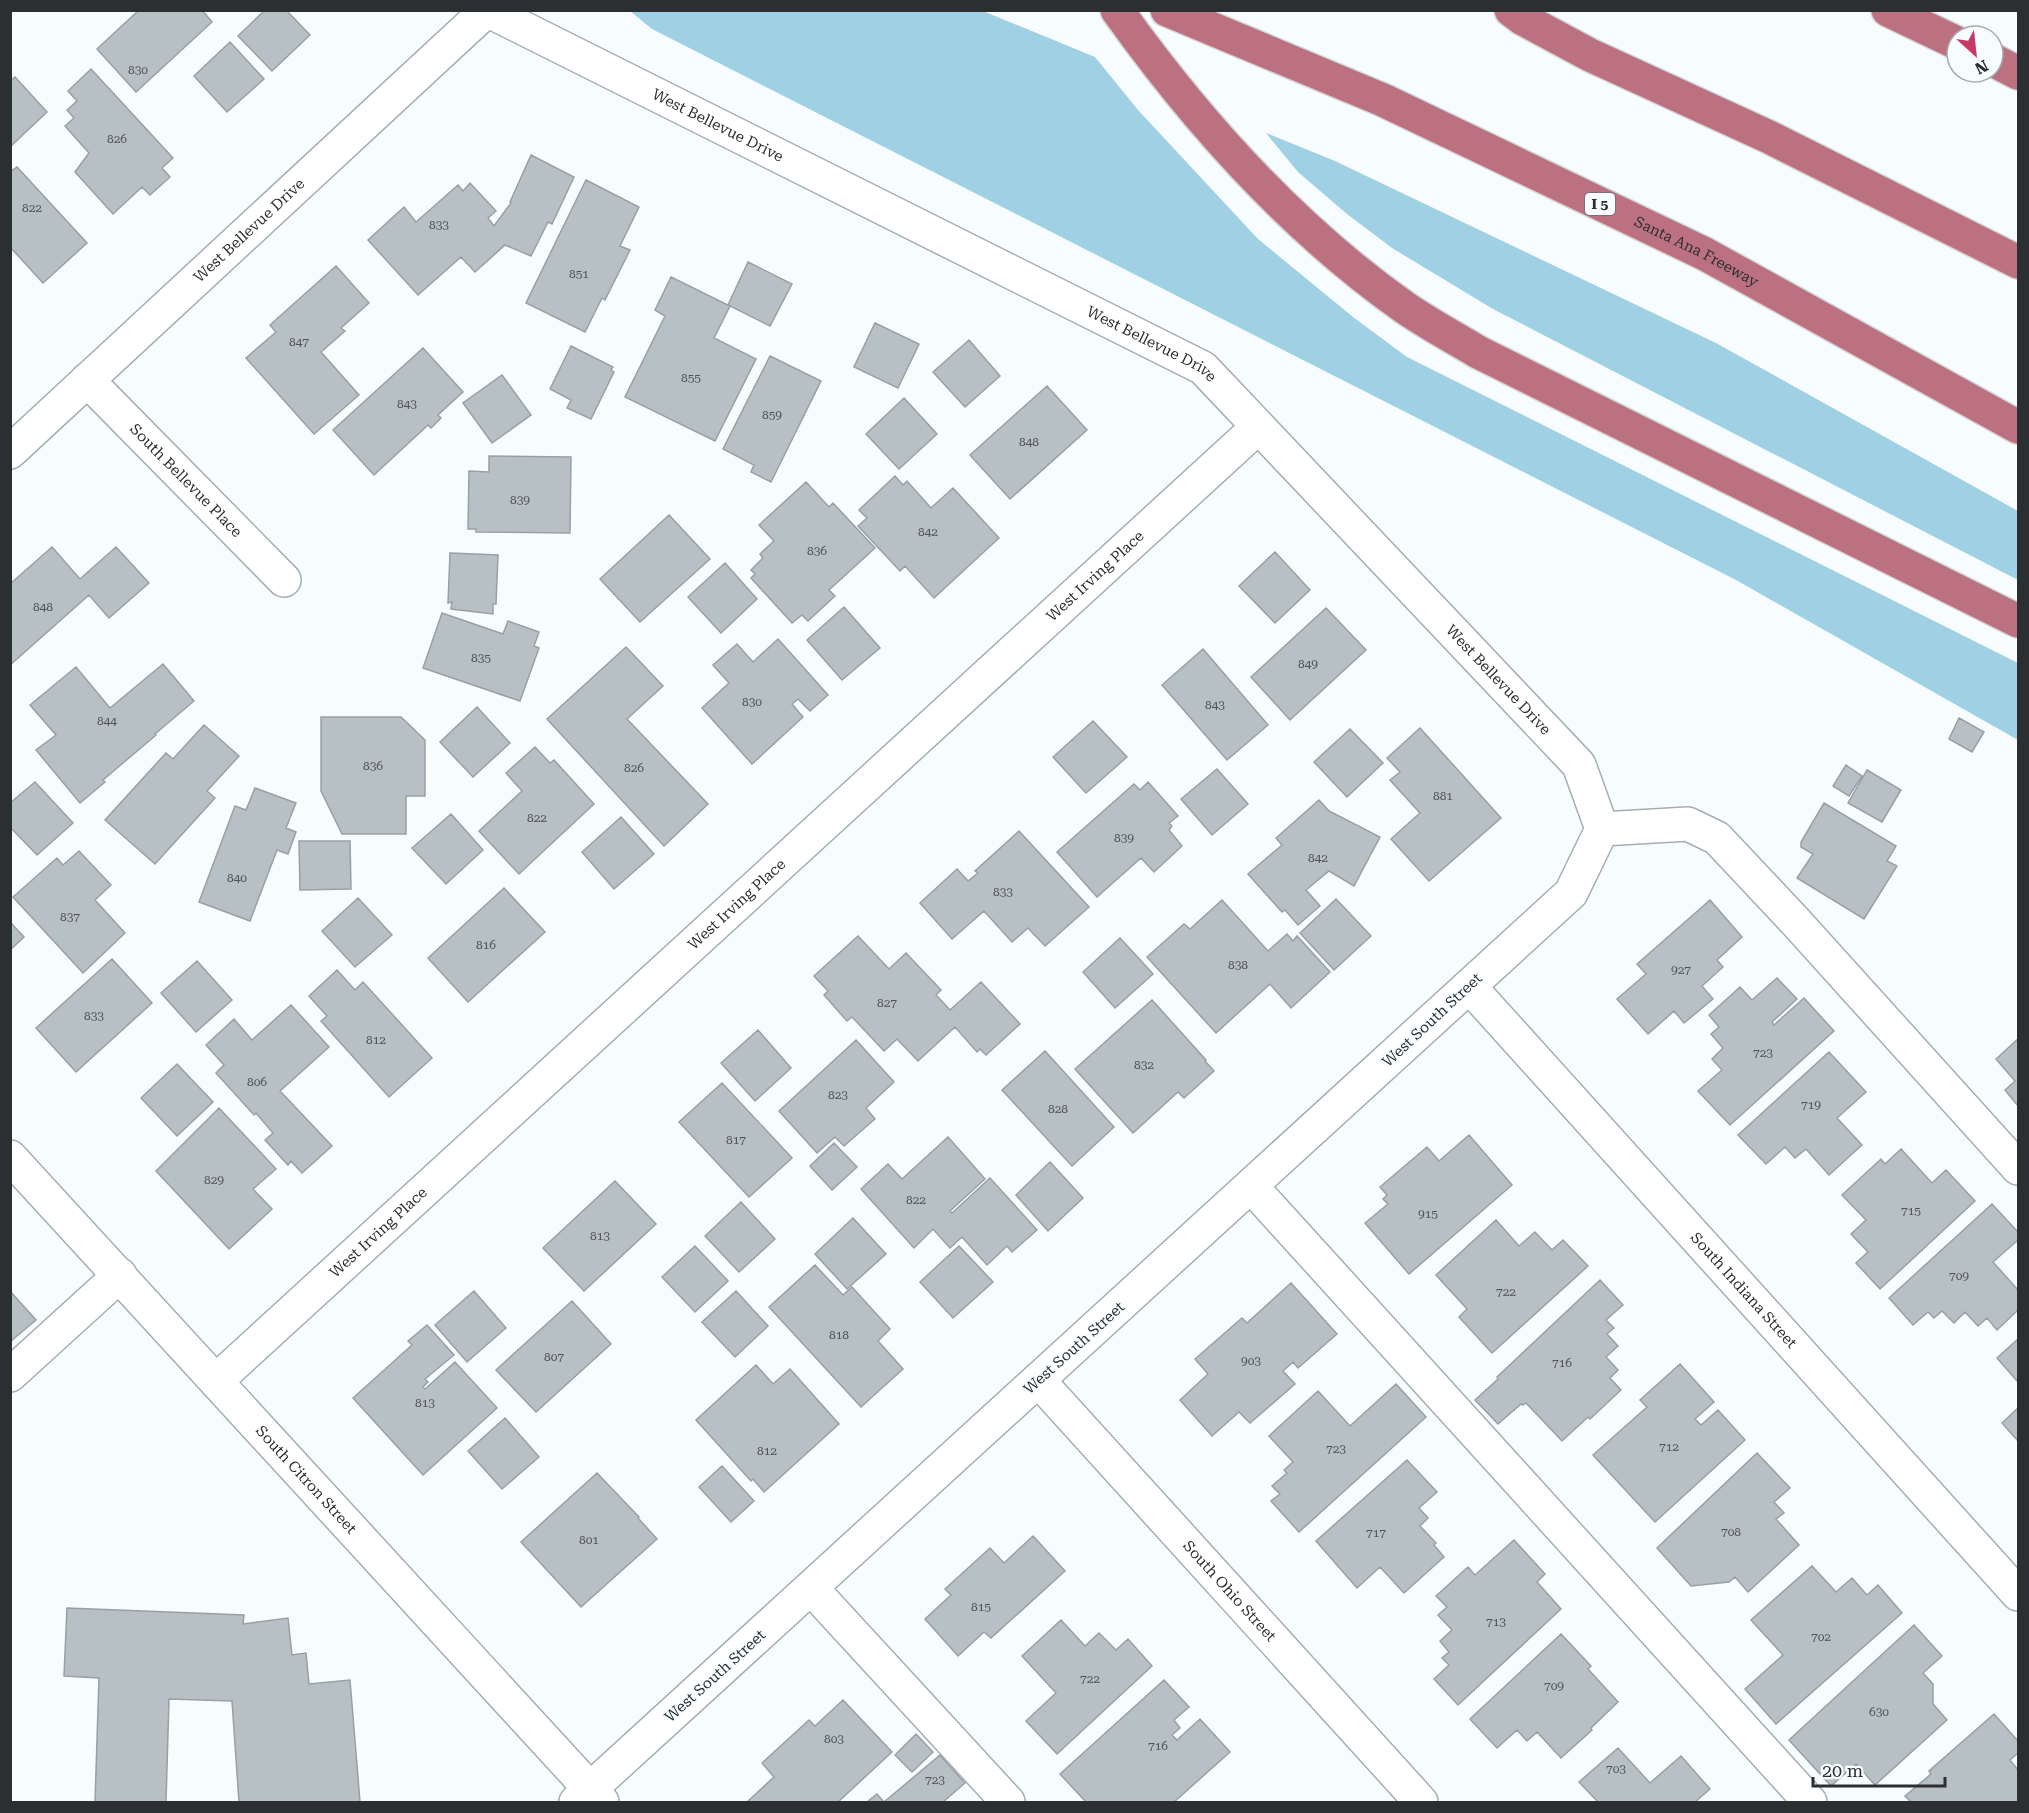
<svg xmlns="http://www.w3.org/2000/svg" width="2029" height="1813" font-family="'Roboto Serif',serif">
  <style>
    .green { fill: #a0d0e4 }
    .building { fill: #b7c0c3; stroke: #98a0a4; stroke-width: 1.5 }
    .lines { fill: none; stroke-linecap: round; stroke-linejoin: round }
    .minor-casing { stroke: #a5aeb1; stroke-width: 36 }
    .highway-casing { stroke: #d5d5d6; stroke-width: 36 }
    .minor { stroke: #fff; stroke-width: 33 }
    .highway { stroke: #bc7181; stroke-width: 33 }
    .labels { text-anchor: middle; stroke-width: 4.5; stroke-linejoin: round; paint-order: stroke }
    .number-label { font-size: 12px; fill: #4f5356 }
    .shield { fill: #f7fcff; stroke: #696c6f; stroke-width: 1.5 }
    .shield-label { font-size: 14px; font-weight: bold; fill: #2c2f31 }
    .street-label { font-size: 15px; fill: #2c2f31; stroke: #f7fcff }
  </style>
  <rect width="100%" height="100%" fill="#f7fcff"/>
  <path class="green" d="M630,11H983L1095,57L1138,110L1258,239L1353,317L1407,357L2018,663V740L1736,580L652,29Z
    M1266,133L1335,161L1716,343L2018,511V580L1493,309L1392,248L1347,214L1298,172Z"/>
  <path class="building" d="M139,10H202L212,22L136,92L97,49Z
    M265,10H286L310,35L272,71L238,36Z
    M230,42L264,79L227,112L194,76Z
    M91,69L173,158L162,168L170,177L150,195L142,187L113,214L75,172L89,153L65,126L74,118L67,110L77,101L68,91Z
    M15,77L47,112L11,146L10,81Z
    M531,155L574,177L552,224L548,222L531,256L505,245L475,272L461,257L418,295L368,240L404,207L416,222L458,185L463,191L470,183L496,211L488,218L494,226L511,203L510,202Z
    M17,167L87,243L43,283L10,247V172Z
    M586,180L639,207L620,246L630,250L605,300L602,298L585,332L526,303Z
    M748,262L792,284L770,326L728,305Z
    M336,266L369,303L341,328L345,331L321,352L359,395L314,434L246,358L276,332L270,325Z
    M671,277L730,306L714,338L756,359L715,441L625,397L665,316L655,310Z
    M875,323L919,344L898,388L854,367Z
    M969,340L1000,376L965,407L933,372Z
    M571,346L613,367L611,370L614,372L591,419L567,408L571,400L550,389Z
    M423,348L463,392L438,415L441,418L431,428L428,425L374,475L333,430Z
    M770,356L821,381L771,482L751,472L754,465L723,449Z
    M502,375L531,415L492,443L463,403Z
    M1047,386L1087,430L1010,499L970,455Z
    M904,398L937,434L899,469L866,434Z
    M489,456L571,457L570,533L476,532V529H468L469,471L489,472Z
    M895,476L903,485L907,481L931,508L953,488L999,538L934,598L905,566L900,571L858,526L867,518L859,510Z
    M806,482L829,507L833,503L875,548L829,590L835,596L808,621L802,615L792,623L751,578L755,574L751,570L763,558L760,554L774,541L759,525Z
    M669,515L710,559L640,622L600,579Z
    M52,547L80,579L116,547L149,583L109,618L89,595L10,665V584Z
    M1275,552L1310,590L1275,623L1239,586Z
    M450,553L498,555L496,604H493V614L451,609L452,602L448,603Z
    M725,563L757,599L721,633L688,597Z
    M844,607L880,648L842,680L807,640Z
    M1326,608L1366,650L1290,720L1251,677Z
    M442,613L503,634L508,621L539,632L534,646L539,648L520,701L423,668Z
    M778,639L828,695L810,711L798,699L792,704L803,717L752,764L702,708L729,683L713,665L737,644L753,662Z
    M626,647L663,686L627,719L708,804L664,846L547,719Z
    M1203,649L1268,725L1227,760L1162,685Z
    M163,664L194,701L155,734L156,735L103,780L105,782L80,803L36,750L56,735L30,705L76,667L110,708Z
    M477,707L510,743L473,777L440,742Z
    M321,717H401L425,740V796H406V834H342L321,791Z
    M1959,718L1984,732L1972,752L1949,739Z
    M1093,721L1127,757L1086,793L1053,757Z
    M204,725L239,756L207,791L215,798L155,864L105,820L166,753L173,759Z
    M1420,728L1501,818L1429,881L1391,839L1420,813L1390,780L1400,772L1387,758Z
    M1350,729L1383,763L1347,797L1314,762Z
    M535,747L550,763L554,760L594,804L519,874L479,831L522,791L506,773Z
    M1846,765L1862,776L1849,796L1833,786Z
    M1217,769L1248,804L1212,835L1181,799Z
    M1867,770L1901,790L1882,822L1848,803Z
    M35,782L73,823L37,855L10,827V803Z
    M1148,782L1178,816L1169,823L1172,826L1169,830L1182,846L1154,872L1141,858L1097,897L1057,852L1134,784L1140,790Z
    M255,788L296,803L286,828L296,832L288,854L277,850L250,921L199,902L235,806L246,810Z
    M1319,800L1329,811L1380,837L1354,886L1329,871L1306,890L1320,906L1298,925L1285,910L1282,912L1248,874L1282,845L1276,838Z
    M1824,803L1896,846L1887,861L1897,866L1864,919L1797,878L1813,854L1801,847V842Z
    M451,814L483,850L446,884L412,848Z
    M621,817L654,854L614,889L582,852Z
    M1019,831L1089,907L1045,946L1028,928L1012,942L984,911L952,939L920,903L957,869L968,881L978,873L975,871Z
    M299,841H350L351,889L300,890Z
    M79,851L111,885L95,900L125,933L83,973L13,897L57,858L63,865Z
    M504,888L545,932L468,1002L428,958Z
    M358,898L392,935L355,967L322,931Z
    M1336,899L1371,936L1334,970L1300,933Z
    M1222,900L1268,951L1287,934L1293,941L1297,936L1330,972L1291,1008L1270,984L1216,1033L1147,957L1184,924L1190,929Z
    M1710,900L1742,937L1717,960L1723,967L1702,986L1713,999L1684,1023L1674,1011L1648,1034L1617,999L1646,974L1637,964Z
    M10,922L24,937L10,950Z
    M858,936L889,969L906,953L941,990L936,995L950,1010L981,982L1020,1024L986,1055L980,1049L977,1052L955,1027L918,1061L897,1039L884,1051L852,1017L847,1021L824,995L828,991L814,976Z
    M1120,938L1153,974L1115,1008L1083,972Z
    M112,959L152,1003L76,1072L36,1028Z
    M197,961L232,1000L196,1032L161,993Z
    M337,970L355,990L363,982L432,1058L389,1097L321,1021L327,1016L309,996Z
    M1777,978L1797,999L1772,1022L1774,1025L1804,998L1834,1031L1730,1125L1698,1091L1722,1070L1712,1059L1723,1048L1711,1034L1719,1027L1709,1015L1740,987L1752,1000Z
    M1152,1000L1206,1060L1205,1061L1214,1071L1184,1098L1178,1092L1133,1133L1075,1069Z
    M291,1005L329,1047L280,1091L332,1146L302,1173L291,1161L288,1165L265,1140L273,1133L256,1113L254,1115L216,1073L224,1065L206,1045L234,1019L252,1040Z
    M758,1030L791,1068L755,1101L721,1063Z
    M2018,1039V1106L2005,1090L2015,1081L1996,1059Z
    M856,1040L894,1082L866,1108L875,1119L844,1146L835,1137L817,1153L779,1111Z
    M1045,1051L1114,1127L1072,1166L1002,1090Z
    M1829,1052L1866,1092L1837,1118L1862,1145L1829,1175L1806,1149L1795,1158L1785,1147L1766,1164L1738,1135Z
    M177,1064L213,1102L177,1136L141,1098Z
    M722,1083L792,1158L749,1197L679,1122Z
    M219,1108L276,1169L253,1189L272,1209L229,1249L156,1171Z
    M1469,1135L1512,1185L1409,1274L1365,1223L1388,1204L1383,1199L1387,1195L1380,1187L1427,1147L1439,1161Z
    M948,1137L985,1179L950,1211L952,1213L990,1178L1037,1230L1012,1252L1007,1246L987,1265L962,1237L950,1248L933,1229L914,1248L861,1189L888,1164L902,1179Z
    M834,1143L857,1167L832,1190L810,1166Z
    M1901,1149L1932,1183L1946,1170L1975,1201L1880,1289L1856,1263L1868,1252L1851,1234L1866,1220L1842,1195L1881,1159L1885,1164Z
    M1050,1162L1083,1198L1048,1231L1016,1195Z
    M615,1181L656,1224L584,1291L543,1248Z
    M741,1202L775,1239L739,1272L705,1236Z
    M1992,1204L2018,1232V1240L1993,1262L2018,1290V1310L1997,1330L1987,1318L1978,1326L1965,1312L1954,1323L1942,1311L1934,1318L1928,1312L1913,1325L1889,1298Z
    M853,1218L886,1254L847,1289L815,1254Z
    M1496,1220L1519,1246L1535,1232L1552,1250L1563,1240L1588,1266L1492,1353L1459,1317L1467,1309L1436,1275Z
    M695,1246L728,1281L695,1312L662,1277Z
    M959,1246L993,1282L953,1318L920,1282Z
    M815,1265L843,1295L852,1287L890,1329L878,1341L903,1369L861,1407L769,1307Z
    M1600,1280L1623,1305L1606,1320L1614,1328L1607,1334L1618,1346L1606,1357L1618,1370L1610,1378L1621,1390L1590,1419L1588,1417L1562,1441L1526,1403L1523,1405L1521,1404L1498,1424L1475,1400L1498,1379L1497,1377Z
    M1291,1283L1337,1334L1298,1368L1293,1362L1283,1371L1295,1384L1250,1423L1239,1412L1212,1436L1180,1400L1208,1374L1195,1359L1242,1318L1247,1323Z
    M10,1291L36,1320L10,1342Z
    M474,1291L506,1328L467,1362L435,1325Z
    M736,1291L768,1326L735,1357L702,1322Z
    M572,1301L611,1344L536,1412L496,1370Z
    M427,1325L454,1355L425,1379L428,1382L423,1387L425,1389L455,1362L497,1408L423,1475L353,1398L412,1345L408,1341Z
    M2018,1339V1382L1997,1358Z
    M1680,1364L1714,1402L1695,1419L1701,1425L1718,1410L1745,1440L1655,1522L1593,1455L1647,1407L1640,1400Z
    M756,1365L773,1384L790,1369L839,1424L764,1492L753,1479L751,1481L696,1420Z
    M1396,1384L1426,1417L1299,1532L1271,1501L1280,1494L1272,1486L1287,1473L1284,1470L1293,1462L1269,1436L1318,1391L1350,1426Z
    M2018,1408V1441L2002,1423Z
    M505,1418L539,1457L502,1489L468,1451Z
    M1757,1453L1790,1488L1774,1502L1784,1513L1776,1519L1799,1545L1748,1592L1735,1577L1729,1582L1691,1586L1657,1548Z
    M1407,1460L1437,1492L1419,1508L1428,1518L1420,1526L1436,1543L1434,1545L1444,1557L1404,1593L1380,1567L1357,1588L1316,1541Z
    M722,1466L754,1501L731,1522L699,1487Z
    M597,1473L639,1517L638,1518L657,1539L581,1607L521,1542Z
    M1033,1536L1065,1571L991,1638L984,1632L958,1656L925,1619L951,1595L945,1589L990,1548L1004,1563Z
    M1514,1540L1545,1574L1537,1582L1561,1609L1458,1705L1434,1679L1449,1665L1442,1658L1449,1652L1440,1641L1452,1630L1438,1615L1447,1607L1436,1596L1468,1567L1475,1575Z
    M1812,1566L1836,1592L1852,1578L1867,1595L1878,1585L1902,1613L1776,1724L1745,1689L1783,1655L1751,1620Z
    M67,1608L244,1615L243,1624L288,1618L292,1655L306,1653L309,1684L350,1680L360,1802H239L232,1701L169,1699L166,1802H95L99,1678L64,1676Z
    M1061,1620L1085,1646L1099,1633L1116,1650L1128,1639L1152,1666L1057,1754L1026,1721L1056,1693L1022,1656Z
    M1914,1625L1942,1656L1923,1673L1933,1684V1704L1947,1720L1875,1785L1856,1764L1831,1786L1789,1740Z
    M1561,1634L1591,1666L1588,1669L1618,1702L1591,1728L1592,1730L1561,1758L1537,1732L1527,1741L1517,1730L1497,1748L1470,1719Z
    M1164,1680L1189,1707L1174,1720L1180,1728L1172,1735L1177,1740L1200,1719L1230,1752L1174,1802H1086L1060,1774Z
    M843,1700L892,1752L838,1802H747L774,1777L762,1763L809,1720L815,1726Z
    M1994,1714L2018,1741V1753L2010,1760L2018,1770V1802H1911L1905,1796L1931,1774L1929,1771Z
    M916,1734L933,1752L912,1772L895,1755Z
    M1618,1748L1650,1783L1681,1756L1710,1789L1695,1802H1598L1579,1782Z
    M940,1755L965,1783L943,1802H867L877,1794L884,1802Z"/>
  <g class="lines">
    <defs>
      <g id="minor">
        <path id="s1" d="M487,10L1203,368L1579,765L1602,829L1571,893L576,1802"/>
        <path id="s2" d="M87,380L284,580"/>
        <path id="s3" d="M10,452L487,10"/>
        <path d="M1602,829L1688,824L1717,838L1796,922L2018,1168"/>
        <path id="s4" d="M1469,986L2018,1594"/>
        <path id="s5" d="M10,1157L602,1802"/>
        <path d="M1251,1186L1810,1802"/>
        <path d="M10,1375L120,1275"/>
        <path id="s6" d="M1038,1380L1421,1802"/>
        <path id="s7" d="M216,1381L1258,427"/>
        <path d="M811,1588L1008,1802"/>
      </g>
      <g id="highway">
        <path d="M1117,10C1197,122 1291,227 1404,307C1427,323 1453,337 1478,352L2018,621"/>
        <path id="s8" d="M1167,10L1383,100L1705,254L2018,427"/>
        <path d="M1511,10L1523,19L1590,55L1769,137L2018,262"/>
        <path d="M1888,10L1957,43"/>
        <path d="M1993,60L2018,73"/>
      </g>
    </defs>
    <use href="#minor" class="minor-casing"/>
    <use href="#highway" class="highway-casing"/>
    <use href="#minor" class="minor"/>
    <use href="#highway" class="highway"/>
  </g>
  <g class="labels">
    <g class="number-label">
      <text x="138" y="74">830</text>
      <text x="117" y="143">826</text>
      <text x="32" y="212">822</text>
      <text x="439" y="229">833</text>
      <text x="579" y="278">851</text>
      <text x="299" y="346">847</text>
      <text x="691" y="382">855</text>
      <text x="407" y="408">843</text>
      <text x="772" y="419">859</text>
      <text x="1029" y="446">848</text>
      <text x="520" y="504">839</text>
      <text x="928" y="536">842</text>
      <text x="817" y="555">836</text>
      <text x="43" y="611">848</text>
      <text x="481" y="662">835</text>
      <text x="1308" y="668">849</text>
      <text x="752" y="706">830</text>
      <text x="1215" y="709">843</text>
      <text x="107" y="725">844</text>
      <text x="373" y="770">836</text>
      <text x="634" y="772">826</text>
      <text x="1443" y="800">881</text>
      <text x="537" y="822">822</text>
      <text x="1124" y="842">839</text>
      <text x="1318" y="862">842</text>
      <text x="237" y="882">840</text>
      <text x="1003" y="896">833</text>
      <text x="70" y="921">837</text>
      <text x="486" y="949">816</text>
      <text x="1238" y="969">838</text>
      <text x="1681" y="974">927</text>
      <text x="887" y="1007">827</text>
      <text x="94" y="1020">833</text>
      <text x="376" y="1044">812</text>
      <text x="1763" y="1057">723</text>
      <text x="1144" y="1069">832</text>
      <text x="257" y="1086">806</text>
      <text x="838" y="1099">823</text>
      <text x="1811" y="1109">719</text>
      <text x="1058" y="1113">828</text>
      <text x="736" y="1144">817</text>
      <text x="214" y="1184">829</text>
      <text x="916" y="1204">822</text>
      <text x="1911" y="1215">715</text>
      <text x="1428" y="1218">915</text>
      <text x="600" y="1240">813</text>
      <text x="1959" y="1280">709</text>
      <text x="1506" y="1296">722</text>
      <text x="839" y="1339">818</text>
      <text x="554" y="1361">807</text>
      <text x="1251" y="1365">903</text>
      <text x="1562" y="1367">716</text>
      <text x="425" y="1407">813</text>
      <text x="1669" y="1451">712</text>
      <text x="1336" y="1453">723</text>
      <text x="767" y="1455">812</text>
      <text x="1731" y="1536">708</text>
      <text x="1376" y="1537">717</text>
      <text x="589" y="1544">801</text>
      <text x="981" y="1611">815</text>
      <text x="1496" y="1626">713</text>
      <text x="1821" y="1641">702</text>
      <text x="1090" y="1683">722</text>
      <text x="1554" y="1690">709</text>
      <text x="1879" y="1716">630</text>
      <text x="834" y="1743">803</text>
      <text x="1158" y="1750">716</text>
      <text x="1616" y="1773">703</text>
      <text x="935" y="1784">723</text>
    </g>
    <rect class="shield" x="1585" y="193" width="30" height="22" rx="4.5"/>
    <g class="shield-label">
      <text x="1600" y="209">I 5</text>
    </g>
    <g class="street-label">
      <text dy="5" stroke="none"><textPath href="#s1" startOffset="258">West Bellevue Drive</textPath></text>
      <text dy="5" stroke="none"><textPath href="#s3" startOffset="326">West Bellevue Drive</textPath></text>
      <text dy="5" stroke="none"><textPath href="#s8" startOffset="582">Santa Ana Freeway</textPath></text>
      <text dy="5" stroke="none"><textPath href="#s1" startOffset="744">West Bellevue Drive</textPath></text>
      <text dy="5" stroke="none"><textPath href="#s2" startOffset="141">South Bellevue Place</textPath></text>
      <text dy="5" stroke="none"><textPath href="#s7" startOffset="1192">West Irving Place</textPath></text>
      <text dy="5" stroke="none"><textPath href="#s1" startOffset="1230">West Bellevue Drive</textPath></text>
      <text dy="5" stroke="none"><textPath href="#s7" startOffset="706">West Irving Place</textPath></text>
      <text transform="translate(1432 1020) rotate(-43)" y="5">West South Street</text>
      <text dy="5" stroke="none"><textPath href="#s7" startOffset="220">West Irving Place</textPath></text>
      <text dy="5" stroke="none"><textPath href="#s4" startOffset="410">South Indiana Street</textPath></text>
      <text transform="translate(1074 1348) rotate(-42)" y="5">West South Street</text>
      <text dy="5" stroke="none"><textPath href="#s5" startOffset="438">South Citron Street</textPath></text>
      <text dy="5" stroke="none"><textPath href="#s6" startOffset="285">South Ohio Street</textPath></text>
      <text transform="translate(715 1676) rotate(-42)" y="5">West South Street</text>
    </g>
  </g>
  <rect width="2029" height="1813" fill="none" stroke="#2c2f31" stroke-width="24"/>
  <g transform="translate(1975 54) rotate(153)"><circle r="28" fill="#f7fcff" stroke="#a6aaad" stroke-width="1.5"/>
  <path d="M0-4.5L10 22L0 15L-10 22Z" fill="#c83a66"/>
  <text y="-9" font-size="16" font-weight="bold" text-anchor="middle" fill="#2c2f31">N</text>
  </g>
  <path d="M1813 1777v9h132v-9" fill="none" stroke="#2c2f31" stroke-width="3"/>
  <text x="1822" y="1777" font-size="18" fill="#2c2f31" stroke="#f7fcff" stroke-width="4.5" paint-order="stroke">20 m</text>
</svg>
